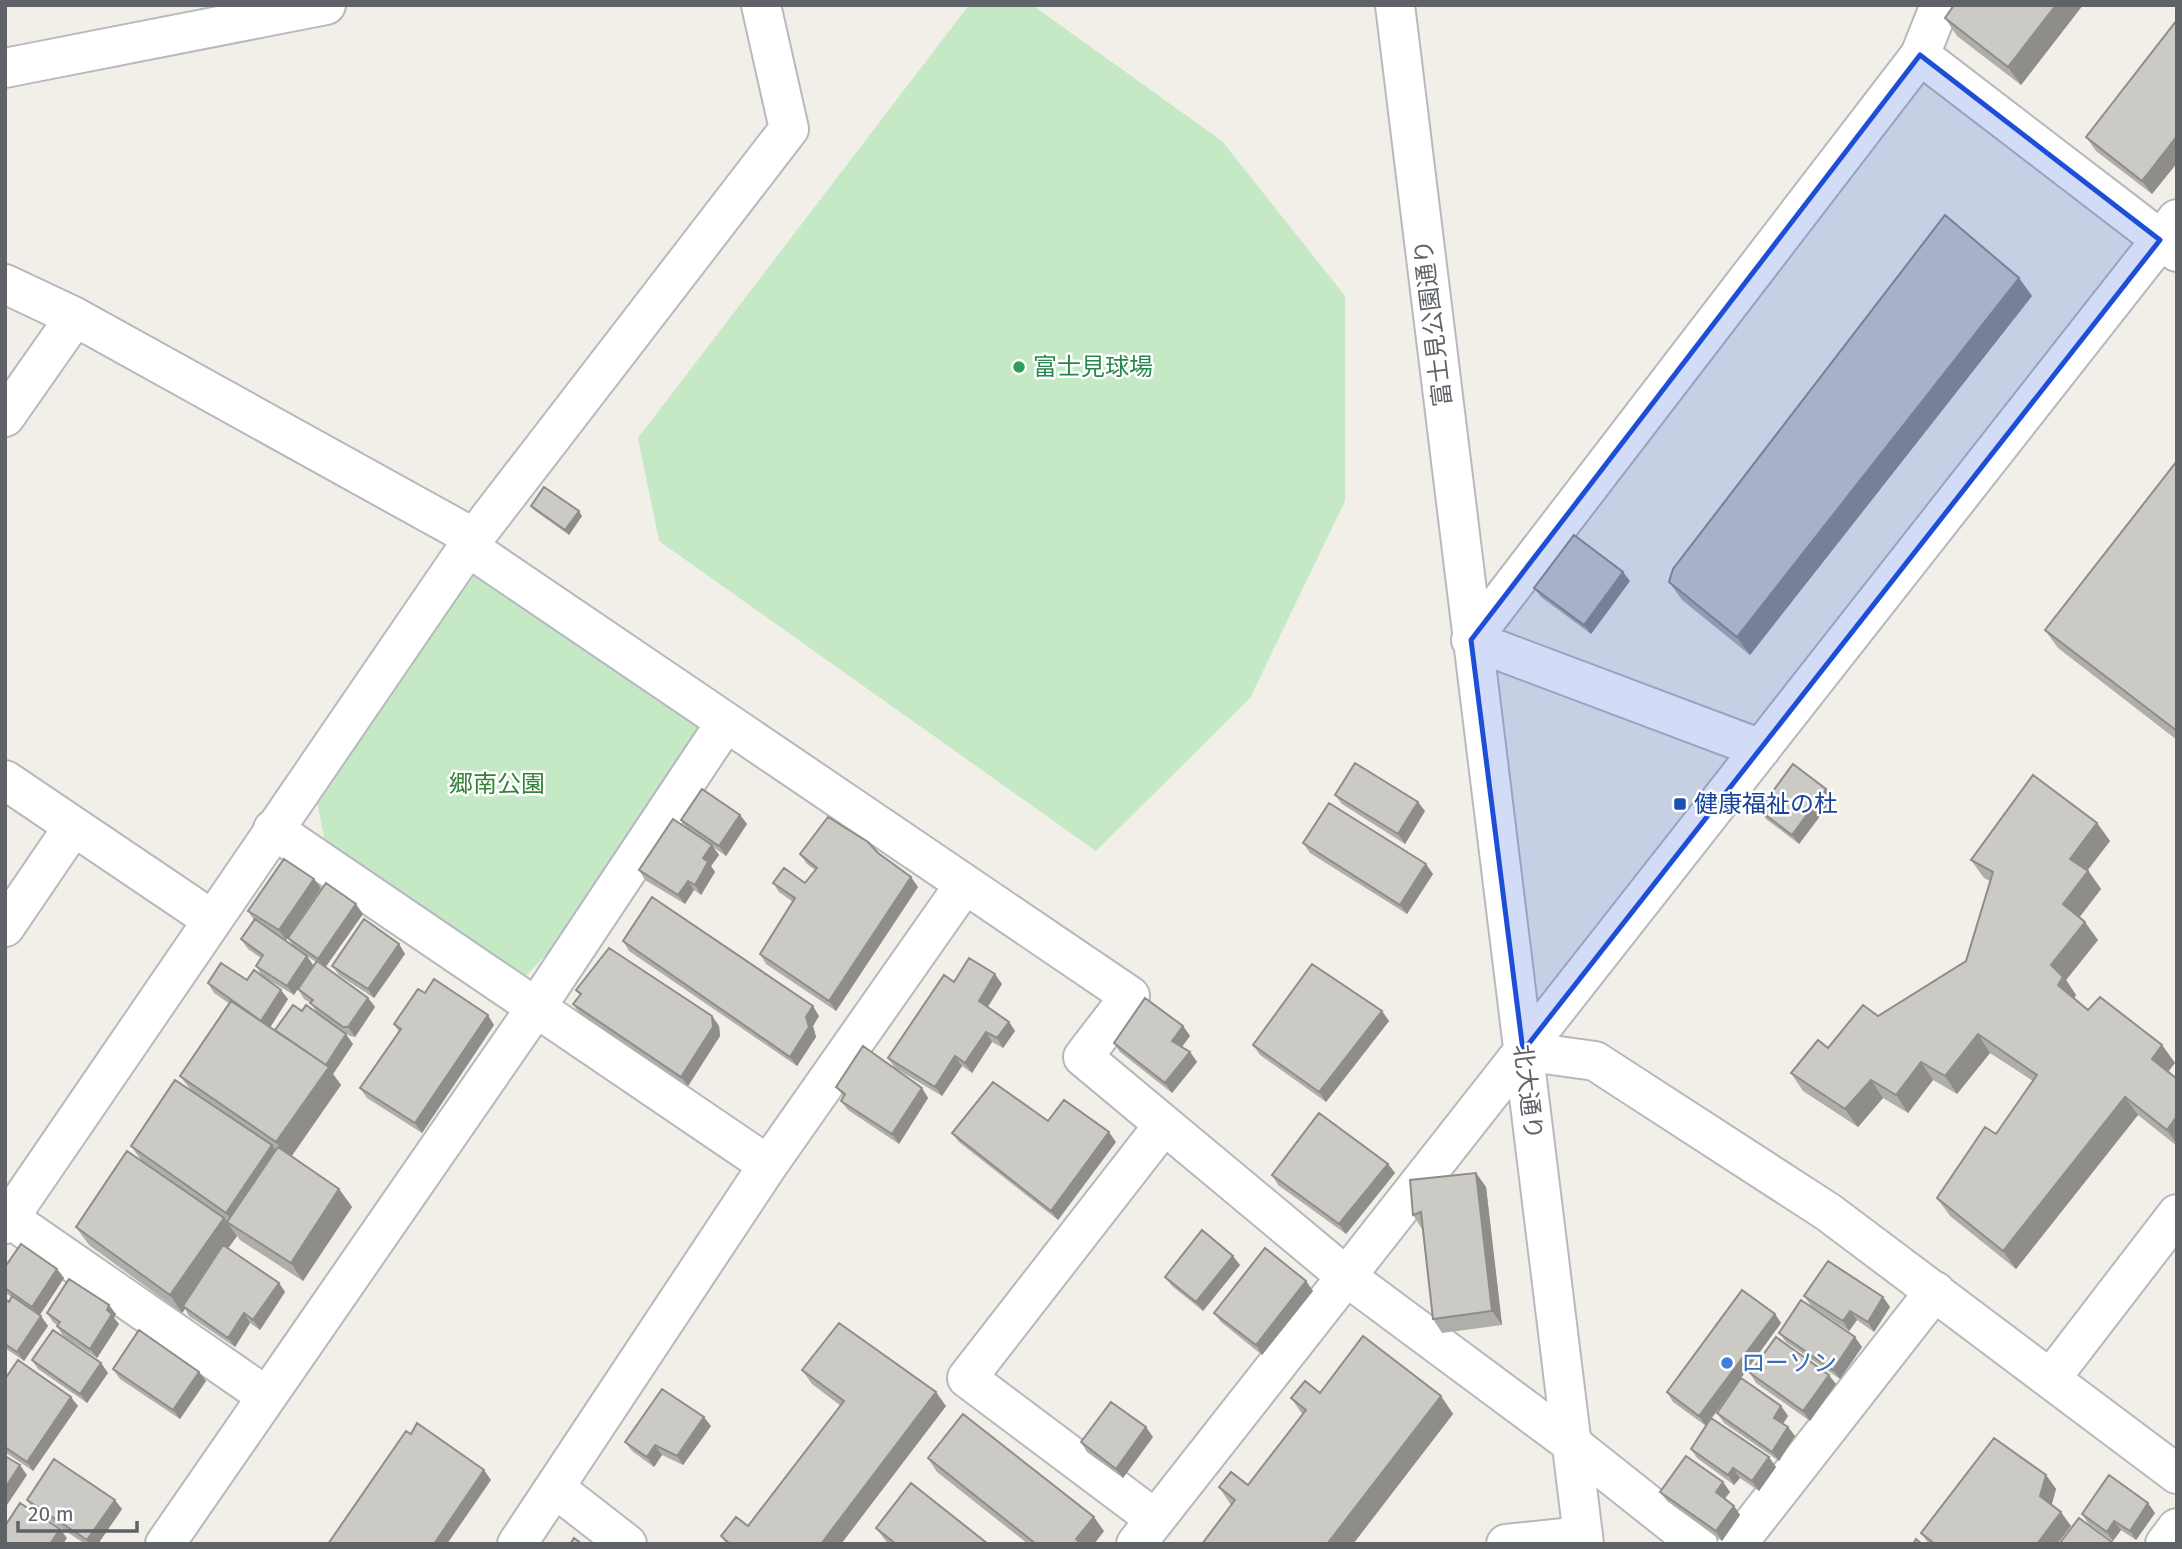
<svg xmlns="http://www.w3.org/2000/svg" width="2182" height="1549" font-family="'Fira Sans','Noto Sans JP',sans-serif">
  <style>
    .green { fill: #c5e8c5 }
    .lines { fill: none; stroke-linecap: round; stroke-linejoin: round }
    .street-casing { stroke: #b5b8bc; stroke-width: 42 }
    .secondary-casing { stroke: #b6babf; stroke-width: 42 }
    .street { stroke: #fff; stroke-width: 38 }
    .secondary { stroke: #fff; stroke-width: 38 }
    .wall { fill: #afaea9; fill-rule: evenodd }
    .shaded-wall { fill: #8f8d8a }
    .building { fill: #cccac5; stroke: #8f8d8a; stroke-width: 2 }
    .marked { fill: #1d4ed8; fill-opacity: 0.2; stroke: #1d4ed8; stroke-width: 5; stroke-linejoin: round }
    .leisure-dot { fill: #2e9e5b; stroke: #fff; stroke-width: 2.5 }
    .transit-dot { fill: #1a4fb4; stroke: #fff; stroke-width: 2.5 }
    .shop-dot { fill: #3f7fe0; stroke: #fff; stroke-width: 2.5 }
    .labels { text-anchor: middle; stroke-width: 5; stroke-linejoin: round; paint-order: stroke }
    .street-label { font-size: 24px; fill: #5f6368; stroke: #fff }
    .leisure-label { font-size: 24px; fill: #27864d; stroke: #fff; text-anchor: start }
    .park-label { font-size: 24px; fill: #348238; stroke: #fff }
    .transit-label { font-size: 24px; fill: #164399; stroke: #fff; text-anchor: start }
    .shop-label { font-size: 24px; fill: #366cbe; stroke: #fff; text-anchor: start }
  </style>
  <rect width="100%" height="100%" fill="#f1efe8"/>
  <path class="green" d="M969,5H1032L1222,141L1345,296V501L1250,698L1096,851L659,541L638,438Z
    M477,566L704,724L562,938L520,982L326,846L317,802Z"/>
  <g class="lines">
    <defs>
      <path id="street" d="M1920,55L2177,252
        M5,284L75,317L474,538
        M5,417L75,317
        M468,547L1130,996L1083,1057L1347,1277L1572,1444L1698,1544
        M1761,749L1471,640L1920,55L1940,5
        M5,780L211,919
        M273,829L768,1165
        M5,927L73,827
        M1523,1051L1595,1061L1828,1212L2177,1474
        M9,1218L266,1396
        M2051,1378L2177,1214
        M555,1488L627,1544
        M1155,1519L967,1378L1163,1126
        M165,1544L537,1006L726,722
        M517,1544L768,1165L965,884
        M1136,1544L2177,219
        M1506,1544L1583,1536
        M1737,1544L1935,1291
        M2165,1544L2177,1528"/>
      <path id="secondary" d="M1395,5L1584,1544
        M5,68L326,5
        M5,1224L474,538L789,129L761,5"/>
    </defs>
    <use href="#street" class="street-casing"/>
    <use href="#secondary" class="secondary-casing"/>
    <use href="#street" class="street"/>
    <use href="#secondary" class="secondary"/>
  </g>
  <path class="wall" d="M2083,5L2021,85L1957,36L1945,18Z
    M2177,20V163L2152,194L2096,151L2086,137Z
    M2019,278L2032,296L1750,655L1682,600L1669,582Z
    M2177,461V740L2058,648L2045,630Z
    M531,506L582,516L569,535L534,510Z
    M1630,581L1591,634L1541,597L1534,588Z
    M1335,795L1425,811L1405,844L1342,804Z
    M1833,799L1799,844L1766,819L1759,810Z
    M740,815L747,824L726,856L713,847L719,855L711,866L715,872L701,895L694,890L685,904L645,880L639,870L687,829L681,820Z
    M2097,823L2110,841L2088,870L2101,889L2079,917L2098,940L2066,980L2076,995L2074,998L2088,1010L2162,1045L2175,1063L2168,1072L2177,1079V1146L2138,1115L2016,1269L1950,1216L1937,1198L1996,1134L2033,1081L1990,1053L1957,1094L1933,1080L1908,1113L1883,1098L1858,1127L1803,1091L1791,1073L1878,1016L1966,961L1990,881L1984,878L1971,860Z
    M1303,843L1433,874L1407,914L1310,853Z
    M878,853L918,887L836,1011L766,964L760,954L793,902L779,892L773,883H805L815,870L807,864L800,854Z
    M314,879L321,888L286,940L278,935L293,946L288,938L363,914L325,967L368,998L375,1007L355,1037L350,1036L317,1013L311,1003L304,999L298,989L294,995L262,976L256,966L261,958L248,949L241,939L254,920L248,911ZM307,956L316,962L313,965Z
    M623,941L819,1016L813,1026L816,1037L797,1066L629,951Z
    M399,944L405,954L374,998L339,975L332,966Z
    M247,980L288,999L270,1027L276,1032L353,1044L333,1074L341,1085L291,1156L339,1189L352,1207L303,1281L240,1240L228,1223L237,1236L228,1248L279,1283L285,1292L260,1330L250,1323L235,1347L189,1316L185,1309L182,1313L89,1245L76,1227L141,1160L131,1146L190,1089L180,1076L230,1004L214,993L208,983Z
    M954,982L1002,984L988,1007L1009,1022L1015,1031L1003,1048L992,1042L972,1073L962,1066L942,1096L895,1068L888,1058Z
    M576,990L712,1016L719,1026L720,1036L688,1086L580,1014L573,1004L580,995Z
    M425,993L494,1025L422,1133L367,1098L360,1088L399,1032L394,1024Z
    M1382,1011L1389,1021L1326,1102L1260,1055L1253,1045Z
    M1183,1026L1190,1036L1181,1047L1190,1052L1197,1062L1172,1093L1120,1052L1114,1043Z
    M836,1087L922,1088L928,1098L899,1144L848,1110L841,1101L844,1097Z
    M1048,1121L1116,1142L1058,1220L959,1142L952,1133Z
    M1388,1164L1395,1173L1346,1234L1278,1185L1272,1175Z
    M1476,1173L1486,1187L1502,1325L1442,1333L1433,1319L1422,1229L1413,1215Z
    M1240,1265L1203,1311L1172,1286L1165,1277Z
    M5,1267L57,1269L64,1278L40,1315L48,1326L24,1361L5,1348V1299L9,1302L12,1297L5,1293Z
    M1306,1281L1313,1291L1262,1355L1221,1322L1214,1313Z
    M1804,1296L1883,1297L1890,1307L1874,1332L1857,1320L1849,1331L1811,1306Z
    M47,1313L116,1314L114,1318L119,1324L97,1358L63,1336L57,1326V1325L53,1322Z
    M1775,1314L1781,1323L1741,1378L1781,1406L1788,1416L1783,1424L1788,1427L1795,1436L1779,1461L1724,1423L1717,1413L1739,1381L1711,1418L1776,1467L1759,1491L1740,1478L1734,1485L1697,1458L1691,1449L1706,1426L1673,1402L1667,1392Z
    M1779,1333L1862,1347L1840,1379L1786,1342Z
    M32,1360L101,1363L108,1373L87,1403L38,1369Z
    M113,1369L199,1372L206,1381L180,1419L120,1379Z
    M802,1370L946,1406L841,1544H726L721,1536L748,1526L841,1406L812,1384Z
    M1750,1373L1836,1384L1810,1421L1756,1383Z
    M5,1379L78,1406L33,1471L5,1452Z
    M1320,1393L1441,1396L1453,1414L1353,1544H1202L1231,1505L1219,1487L1248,1485L1303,1415L1291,1398Z
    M711,1426L683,1465L662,1455L654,1467L632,1451L625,1442Z
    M1153,1437L1123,1478L1087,1452L1081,1442Z
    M928,1458L1104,1531L1094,1544H1028L937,1472Z
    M2046,1475L2056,1489L2052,1504L2071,1526L2057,1544H1929L1921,1533Z
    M1723,1482L1730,1492L1724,1499L1734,1506L1740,1515L1722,1541L1667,1501L1660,1492Z
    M27,1500L122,1509L98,1544H85L34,1510Z
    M2155,1513L2136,1540L2121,1530L2113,1541L2088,1523L2082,1514Z
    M876,1528L988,1544H888Z"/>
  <path class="shaded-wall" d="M2056,5H2083L2021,85L2008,67Z
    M2177,136V163L2152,194L2142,181Z
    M2019,278L2032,296L1750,655L1737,637Z
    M579,511L582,516L569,535L565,530Z
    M1623,572L1630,581L1591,634L1584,625Z
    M1826,789L1833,799L1799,844L1792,835Z
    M1418,802L1425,811L1405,844L1398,834Z
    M740,815L747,824L726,856L719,846Z
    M2097,823L2110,841L2082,877L2070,859Z
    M712,845L719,855L711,866L715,872L701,895L695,885L703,858Z
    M1426,864L1433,874L1407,914L1400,905Z
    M2088,871L2101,889L2076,922L2063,904Z
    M911,877L918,887L836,1011L829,1001Z
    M314,879L321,888L286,940L279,930Z
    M688,881L694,890L685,904L678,895Z
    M356,904L363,914L325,968L318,959Z
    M2085,922L2098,940L2066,980L2076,995L2071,1003L2058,985L2051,965Z
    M399,944L405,954L374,998L368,989Z
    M307,956L313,965L294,995L287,986Z
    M995,974L1002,984L985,1011L979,1001Z
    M281,990L288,999L268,1031L261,1021Z
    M368,998L375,1007L355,1037L348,1027Z
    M813,1006L819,1016L813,1026L816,1037L797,1066L790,1057L806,1017Z
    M1382,1011L1389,1021L1326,1102L1319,1092Z
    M488,1015L494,1025L422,1133L415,1123Z
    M712,1016L719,1026L720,1036L688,1086L681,1077Z
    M1009,1022L1015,1031L1003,1048L997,1038Z
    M1183,1026L1190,1036L1179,1051L1172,1041Z
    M986,1032L992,1042L972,1073L965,1063Z
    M346,1034L353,1044L333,1074L341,1085L289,1160L276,1142Z
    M1978,1034L1990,1053L1957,1094L1945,1076Z
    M2162,1045L2175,1063L2164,1077L2152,1059Z
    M1190,1052L1197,1062L1172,1093L1165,1083Z
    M955,1056L962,1066L942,1096L935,1087Z
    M1921,1062L1933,1080L1908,1113L1896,1095Z
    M1871,1080L1883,1098L1858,1127L1845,1109Z
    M922,1088L928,1098L899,1144L892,1134Z
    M2125,1097L2138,1115L2016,1269L2003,1251Z
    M2177,1116V1144L2167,1130Z
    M1109,1132L1116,1142L1058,1220L1051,1211Z
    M272,1145L285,1163L237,1228L226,1213Z
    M1388,1164L1395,1173L1346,1234L1339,1224Z
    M1476,1173L1486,1187L1502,1325L1492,1311Z
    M339,1189L352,1207L303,1281L291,1263Z
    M224,1218L237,1236L186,1308L183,1306L185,1309L182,1313L170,1295Z
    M1233,1256L1240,1265L1203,1311L1196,1302Z
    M57,1269L64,1278L39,1316L32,1307Z
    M1306,1281L1313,1291L1262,1355L1256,1345Z
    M279,1283L285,1292L260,1330L253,1320Z
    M1883,1297L1890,1307L1874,1332L1868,1322Z
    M109,1305L116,1314L114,1318L119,1324L97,1358L90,1349Z
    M1850,1311L1857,1320L1849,1331L1843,1321Z
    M244,1313L250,1323L235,1347L228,1338Z
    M1775,1314L1781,1323L1706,1426L1699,1416Z
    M41,1316L48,1326L24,1361L17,1352Z
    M1855,1337L1862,1347L1840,1379L1833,1370Z
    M101,1363L108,1373L87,1403L80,1394Z
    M199,1372L206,1381L180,1419L173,1410Z
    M1829,1375L1836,1384L1810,1421L1803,1411Z
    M936,1392L946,1406L841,1544H821Z
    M1441,1396L1453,1414L1353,1544H1327Z
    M71,1397L78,1406L33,1471L27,1462Z
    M1781,1406L1788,1416L1780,1428L1774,1418Z
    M704,1417L711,1426L683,1465L677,1456Z
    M1146,1427L1153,1437L1123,1478L1116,1469Z
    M1788,1427L1795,1436L1779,1461L1772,1452Z
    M655,1445L662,1455L654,1467L647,1457Z
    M1769,1457L1776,1467L1759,1491L1752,1481Z
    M20,1465L27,1475L5,1508V1488Z
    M1733,1468L1740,1478L1734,1485L1728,1475Z
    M484,1470L491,1480L447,1544H434Z
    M2046,1475L2056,1489L2050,1510L2040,1496Z
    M1723,1482L1730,1492L1722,1502L1716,1492Z
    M115,1500L122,1509L98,1544H90L87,1540Z
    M2148,1503L2155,1513L2136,1540L2130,1531Z
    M1734,1506L1740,1515L1722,1541L1716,1531Z
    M2061,1512L2071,1526L2057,1544H2037Z
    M1094,1517L1104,1531L1094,1544H1079L1076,1539Z
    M2114,1521L2121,1530L2113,1541L2107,1532Z
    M60,1529L67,1538L63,1544H50Z"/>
  <path class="building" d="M1954,5H2056L2008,67L1945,18Z
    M2177,20V136L2142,181L2086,137Z
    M1945,215L2019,278L1737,637L1669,582L1673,569Z
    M2177,461V731L2045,630Z
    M544,487L579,511L565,530L531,506Z
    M1574,535L1623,572L1584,625L1534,588Z
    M1355,763L1418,802L1398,834L1335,795Z
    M1793,764L1826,789L1792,835L1759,810Z
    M2033,775L2097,823L2070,859L2088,871L2063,904L2085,922L2051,965L2063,977L2058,985L2088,1010L2100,997L2162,1045L2152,1059L2177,1079V1116L2167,1130L2125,1097L2003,1251L1937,1198L1985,1127L1996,1134L2037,1075L1978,1034L1945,1076L1921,1062L1896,1095L1871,1080L1845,1109L1791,1073L1818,1040L1828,1048L1863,1005L1878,1016L1966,961L1993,872L1971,860Z
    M702,789L740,815L719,846L681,820Z
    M1329,803L1426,864L1400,905L1303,843Z
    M828,817L868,842L878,853L911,877L829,1001L760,954L795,898L773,883L784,868L805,883L817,868L800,854Z
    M673,819L712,845L703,858L708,862L695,885L688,881L678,895L639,870Z
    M284,859L314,879L279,930L248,911Z
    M326,883L356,904L318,959L288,938Z
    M652,897L813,1006L806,1017L809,1027L790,1057L623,941Z
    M255,919L307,956L287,986L256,966L263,955L241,939Z
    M364,919L399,944L368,989L332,966Z
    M609,948L712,1016L713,1027L681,1077L573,1004L581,994L576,990Z
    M969,958L995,974L979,1001L1009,1022L997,1038L986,1032L965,1063L955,1056L935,1087L888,1058L944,975L954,982Z
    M317,961L368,998L348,1027H343L310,1003L313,1000L298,989Z
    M221,963L247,980L254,970L281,990L261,1021L208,983Z
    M1312,964L1382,1011L1319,1092L1253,1045Z
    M434,979L488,1015L415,1123L360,1088L401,1029L394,1024L418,989L425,993Z
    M1145,998L1183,1026L1172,1041L1190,1052L1165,1083L1114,1043Z
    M231,1001L329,1067L276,1142L180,1076Z
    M293,1005L302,1011L306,1005L346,1034L326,1065L275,1030Z
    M863,1046L922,1088L892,1134L841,1101L845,1094L836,1087Z
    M175,1080L272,1145L226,1213L131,1146Z
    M993,1082L1048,1121L1064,1100L1109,1132L1051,1211L952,1133Z
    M1319,1113L1388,1164L1339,1224L1272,1175Z
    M278,1147L339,1189L291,1263L227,1222Z
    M127,1151L224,1218L170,1295L76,1227Z
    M1476,1173L1492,1311L1433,1319L1421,1212L1413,1215L1410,1180Z
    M1202,1230L1233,1256L1196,1302L1165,1277Z
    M21,1244L57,1269L32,1307L5,1288V1267Z
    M223,1245L279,1283L253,1320L244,1313L228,1338L183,1306Z
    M1265,1248L1306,1281L1256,1345L1214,1313Z
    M1828,1261L1883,1297L1868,1322L1850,1311L1843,1321L1804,1296Z
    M69,1279L109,1305L107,1310L112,1314L90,1349L57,1326L60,1322L47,1313Z
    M1742,1290L1775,1314L1699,1416L1667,1392Z
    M12,1296L41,1316L17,1352L5,1344V1299L9,1302Z
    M1801,1300L1855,1337L1833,1370L1779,1333Z
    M839,1323L936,1392L821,1544H730L721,1536L736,1517L748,1526L844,1401L802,1370Z
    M53,1330L101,1363L80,1394L32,1360Z
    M139,1330L199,1372L173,1410L113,1369Z
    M1363,1336L1441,1396L1327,1544H1202L1235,1500L1219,1487L1231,1472L1248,1485L1306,1410L1291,1398L1305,1381L1320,1393Z
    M1776,1337L1829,1375L1803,1411L1750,1373Z
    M18,1360L71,1397L27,1462L5,1447V1379Z
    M1741,1378L1781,1406L1774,1418L1788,1427L1772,1452L1717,1413Z
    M662,1389L704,1417L677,1456L655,1445L647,1457L625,1442Z
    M1111,1402L1146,1427L1116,1469L1081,1442Z
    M963,1414L1094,1517L1076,1539L1080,1544H1036L928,1458Z
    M1711,1418L1769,1457L1752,1481L1733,1468L1728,1475L1691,1449Z
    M417,1423L484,1470L434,1544H328L406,1431L411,1434Z
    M1994,1438L2046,1475L2040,1496L2061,1512L2037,1544H1935L1921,1533Z
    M5,1456L20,1465L5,1488Z
    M1686,1456L1723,1482L1716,1492L1734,1506L1716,1531L1660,1492Z
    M54,1459L115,1500L87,1540L27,1500Z
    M2109,1475L2148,1503L2130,1531L2114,1521L2107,1532L2082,1514Z
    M911,1483L988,1544H896L876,1528Z
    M20,1503L60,1529L50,1544H5V1526Z
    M2079,1518L2112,1542L2110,1544H2059Z
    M574,1538L582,1544H570Z
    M1916,1539L1922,1544H1913Z"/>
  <path class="marked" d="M1920,55L2160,240L1523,1051L1471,640Z"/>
  <circle class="leisure-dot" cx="1019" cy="367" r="7"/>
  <rect class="transit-dot" x="1673" y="797" width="14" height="14" rx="3.5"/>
  <circle class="shop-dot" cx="1727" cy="1363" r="7"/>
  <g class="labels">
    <g class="street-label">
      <text transform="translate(1433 323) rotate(-97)" y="8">富士見公園通り</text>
      <text transform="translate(1528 1092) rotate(83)" y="8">北大通り</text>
    </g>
    <g class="leisure-label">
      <text x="1033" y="375">富士見球場</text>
    </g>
    <g class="park-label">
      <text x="497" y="792">郷南公園</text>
    </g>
    <g class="transit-label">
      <text x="1694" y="812">健康福祉の杜</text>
    </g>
    <g class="shop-label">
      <text x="1741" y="1371">ローソン</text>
    </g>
  </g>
  <rect width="2182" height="1549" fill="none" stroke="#5f6368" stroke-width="14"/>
  <path d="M18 1521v10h119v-10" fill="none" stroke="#5f6368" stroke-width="3.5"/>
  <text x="28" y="1521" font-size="21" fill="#5f6368" stroke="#ffffff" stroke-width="5" paint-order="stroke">20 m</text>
</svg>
